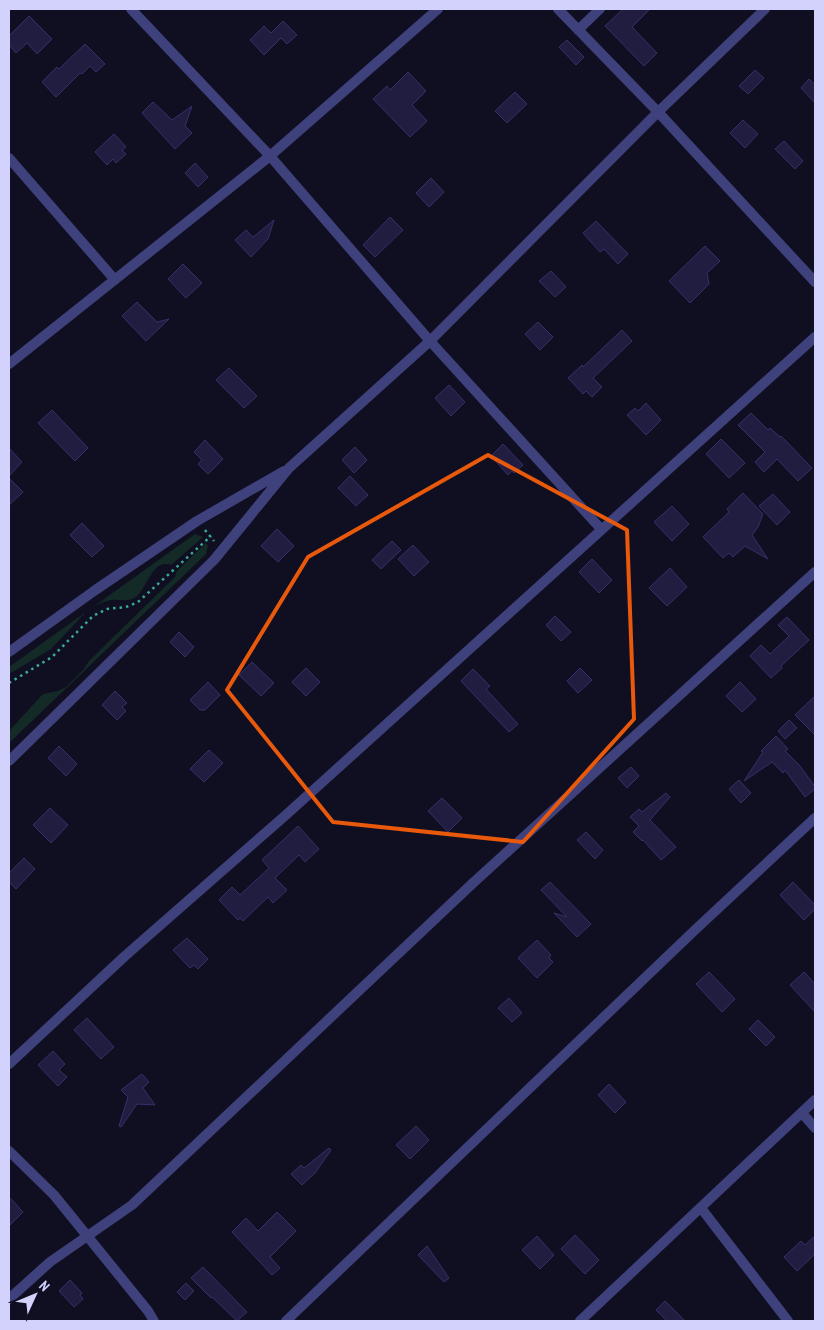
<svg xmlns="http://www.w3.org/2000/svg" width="824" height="1330" font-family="'PT Sans Narrow',sans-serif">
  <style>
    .green { fill: #132a27 }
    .building { fill: #201d40; stroke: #36306a }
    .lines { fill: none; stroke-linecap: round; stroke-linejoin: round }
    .path { stroke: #38aa98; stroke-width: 2.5; stroke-dasharray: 2.5 4; stroke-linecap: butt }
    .minor { stroke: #3e417c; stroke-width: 10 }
    .marked { fill: none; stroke: #e8590c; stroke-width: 4; stroke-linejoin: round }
  </style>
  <rect width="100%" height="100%" fill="#100f21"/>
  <path class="green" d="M195,534L203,537L171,565C152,559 149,585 137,596C129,603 120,599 111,600C102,602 93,606 86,612L51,649L9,674V667Z
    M206,543L208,546L206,554L9,743V731L43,694L58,691L66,687L84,669L89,661L175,577L177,571Z"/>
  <path class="building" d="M623,9H650L632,27L657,53L644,66L605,26Z
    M29,16L52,39L37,54L27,43L16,53L9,45V36Z
    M283,21L297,35L287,44L281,38L264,55L250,40L264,26L271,33Z
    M567,40L584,57L576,65L559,47Z
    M85,44L105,64L96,72L90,66L82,74L80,73L56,97L42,82L57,67L59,69Z
    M755,70L764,78L748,94L739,86Z
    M408,72L426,91L412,105L427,121L410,137L373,99L387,86L390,90Z
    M809,79L815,85V103L801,88Z
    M515,92L527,104L507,123L495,111Z
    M153,102L172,120L192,106L185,126L192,133L175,149L142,113Z
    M743,120L758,134L745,148L730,133Z
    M114,134L126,147L122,150L126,154L116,163L113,159L107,165L95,152Z
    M784,141L803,161L795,169L775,149Z
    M195,163L208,177L198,187L185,173Z
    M431,178L444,192L429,207L416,193Z
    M390,217L403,230L375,257L363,245Z
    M274,220L268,239L251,257L235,240L246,230L253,237Z
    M596,221L628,254L618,264L604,249L600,252L583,233Z
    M705,246L720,261L707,273L709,284L690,303L669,281Z
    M183,264L202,283L186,298L168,279Z
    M551,271L566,287L555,297L539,281Z
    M137,302L157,322L169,319L146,341L122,316Z
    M538,322L553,337L540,350L525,334Z
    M622,330L632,341L593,378L602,387L592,397L586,391L583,394L568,378L582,365L583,367Z
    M229,368L257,396L244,408L216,380Z
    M449,385L465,402L451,416L435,398Z
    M646,403L661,420L646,435L627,415L635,408L638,411Z
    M52,410L88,448L75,461L38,423Z
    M751,413L768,430L770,428L780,437L781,436L812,468L798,481L777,459L764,472L755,462L765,452L738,425Z
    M721,439L745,463L729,478L706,454Z
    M205,440L223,459L208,474L198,464L202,460L194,452Z
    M503,444L523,465L514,473L512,471L508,475L491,456Z
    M355,447L367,460L354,473L342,460Z
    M9,448L22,462L9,476Z
    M350,476L368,495L356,506L338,488Z
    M9,478L23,492L9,505Z
    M743,493L763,514L758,527L752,535L768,559L745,546L733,557L729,553L723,558L703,537L729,512L727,509Z
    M773,494L790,512L777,525L759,506Z
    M672,506L689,524L672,541L654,522Z
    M82,523L104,546L92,557L70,535Z
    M277,529L294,546L278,562L261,546Z
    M392,541L401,550L381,569L372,560Z
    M413,545L429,562L414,576L398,559Z
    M592,559L612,580L599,593L579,572Z
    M670,568L687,587L667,606L649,588Z
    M555,616L571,632L561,641L546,625Z
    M787,617L809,640L781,666L782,668L771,678L750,656L761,645L770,654L789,636L778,625Z
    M179,632L194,647L185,657L170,642Z
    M252,662L274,683L261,696L239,675Z
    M306,668L320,682L306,696L292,682Z
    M580,668L592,680L578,693L567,681Z
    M473,669L490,686L486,689L518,724L509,732L461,681Z
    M208,682L220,695L205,710H200L190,700Z
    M740,682L756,699L742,712L726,696Z
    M115,691L127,703L122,707L126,711L117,720L102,705Z
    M815,696V735L795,715Z
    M789,720L797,728L785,739L778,731Z
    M776,736L788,749L785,751L800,766L815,787V789L805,797L785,770L783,773L772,762L744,781L763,752L761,751Z
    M59,746L77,764L66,776L48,758Z
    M209,750L223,763L204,782L190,769Z
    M631,767L639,776L627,788L618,778Z
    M739,780L751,793L741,803L729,789Z
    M666,793L670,797L650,820L676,847L661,860L643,840L642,841L633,832L639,826L630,817L639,809L642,812Z
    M442,798L462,818L448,832L428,811Z
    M50,808L68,825L51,843L33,825Z
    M298,826L319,849L305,862L299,855L275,878L287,890L273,903L268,897L243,921L240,918L238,920L219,900L232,887L240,895L269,868L262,860Z
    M586,832L603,850L595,859L577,840Z
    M24,858L35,869L16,889L9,882V873Z
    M550,882L591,924L577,937L554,913L567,917L541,890Z
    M793,882L815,905V909L804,920L780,895Z
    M187,938L208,959L198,969L194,965L190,968L173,950Z
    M537,940L551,955L549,958L553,962L537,978L518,958Z
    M709,972L735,999L722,1012L696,984Z
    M804,972L815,984V1012L790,985Z
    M509,998L522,1013L512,1022L498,1008Z
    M87,1018L114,1047L101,1059L74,1030Z
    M758,1020L775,1037L766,1046L749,1029Z
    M53,1051L65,1064L59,1070L67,1077L58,1086L38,1065Z
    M142,1074L149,1082L143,1088L155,1105L137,1104L121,1127L119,1126L128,1097L121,1090Z
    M609,1084L626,1102L615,1113L598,1095Z
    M416,1126L429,1140L410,1159L396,1145Z
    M329,1148L331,1150L315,1173L302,1185L291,1174L301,1165L304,1168Z
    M9,1197L23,1212L9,1226Z
    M277,1212L296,1231L270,1257L280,1268L272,1275L232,1232L246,1218L258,1231Z
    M575,1235L599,1260L585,1274L561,1249Z
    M537,1236L554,1255L540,1269L522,1250Z
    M815,1236V1254L797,1271L784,1257L801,1241L805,1245Z
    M427,1246L449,1278L444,1282L418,1255Z
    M203,1267L247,1312L237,1321L212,1297L211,1298L191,1278Z
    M70,1280L82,1293L80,1295L83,1299L74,1307L59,1291Z
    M186,1283L194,1291L185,1300L177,1292Z
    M665,1301L685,1321H667L656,1310Z"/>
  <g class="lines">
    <path class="path" d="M205,530L214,541
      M9,683L52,657L93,616L107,609L126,607L138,602L211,536"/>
    <path class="minor" d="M131,9L270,156L430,341L601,529
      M558,9L658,112L815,282
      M578,30L600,9
      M9,158L115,280
      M9,364L270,156L438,9
      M9,652L94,591L197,521L284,471
      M9,761L214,560L289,468L430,341L658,112L765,9
      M9,1064L125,956L287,814L815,337
      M802,1113L815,1128
      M9,1151L54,1195L148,1311L154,1321
      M701,1208L788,1321
      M9,1299L50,1262L132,1205L473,883L815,572
      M286,1321L696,929L815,818
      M580,1321L815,1100"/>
  </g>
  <path class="marked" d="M488,455L627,530L634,719L523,842L333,822L227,690L308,557Z"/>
  <rect width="824" height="1330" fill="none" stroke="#d3d2fc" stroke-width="20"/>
  <g transform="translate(35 1295) rotate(46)" stroke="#100f21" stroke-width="4" paint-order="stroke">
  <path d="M0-4L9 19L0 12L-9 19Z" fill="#d3d2fc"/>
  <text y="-8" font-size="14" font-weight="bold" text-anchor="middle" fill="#d3d2fc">N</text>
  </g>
</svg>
